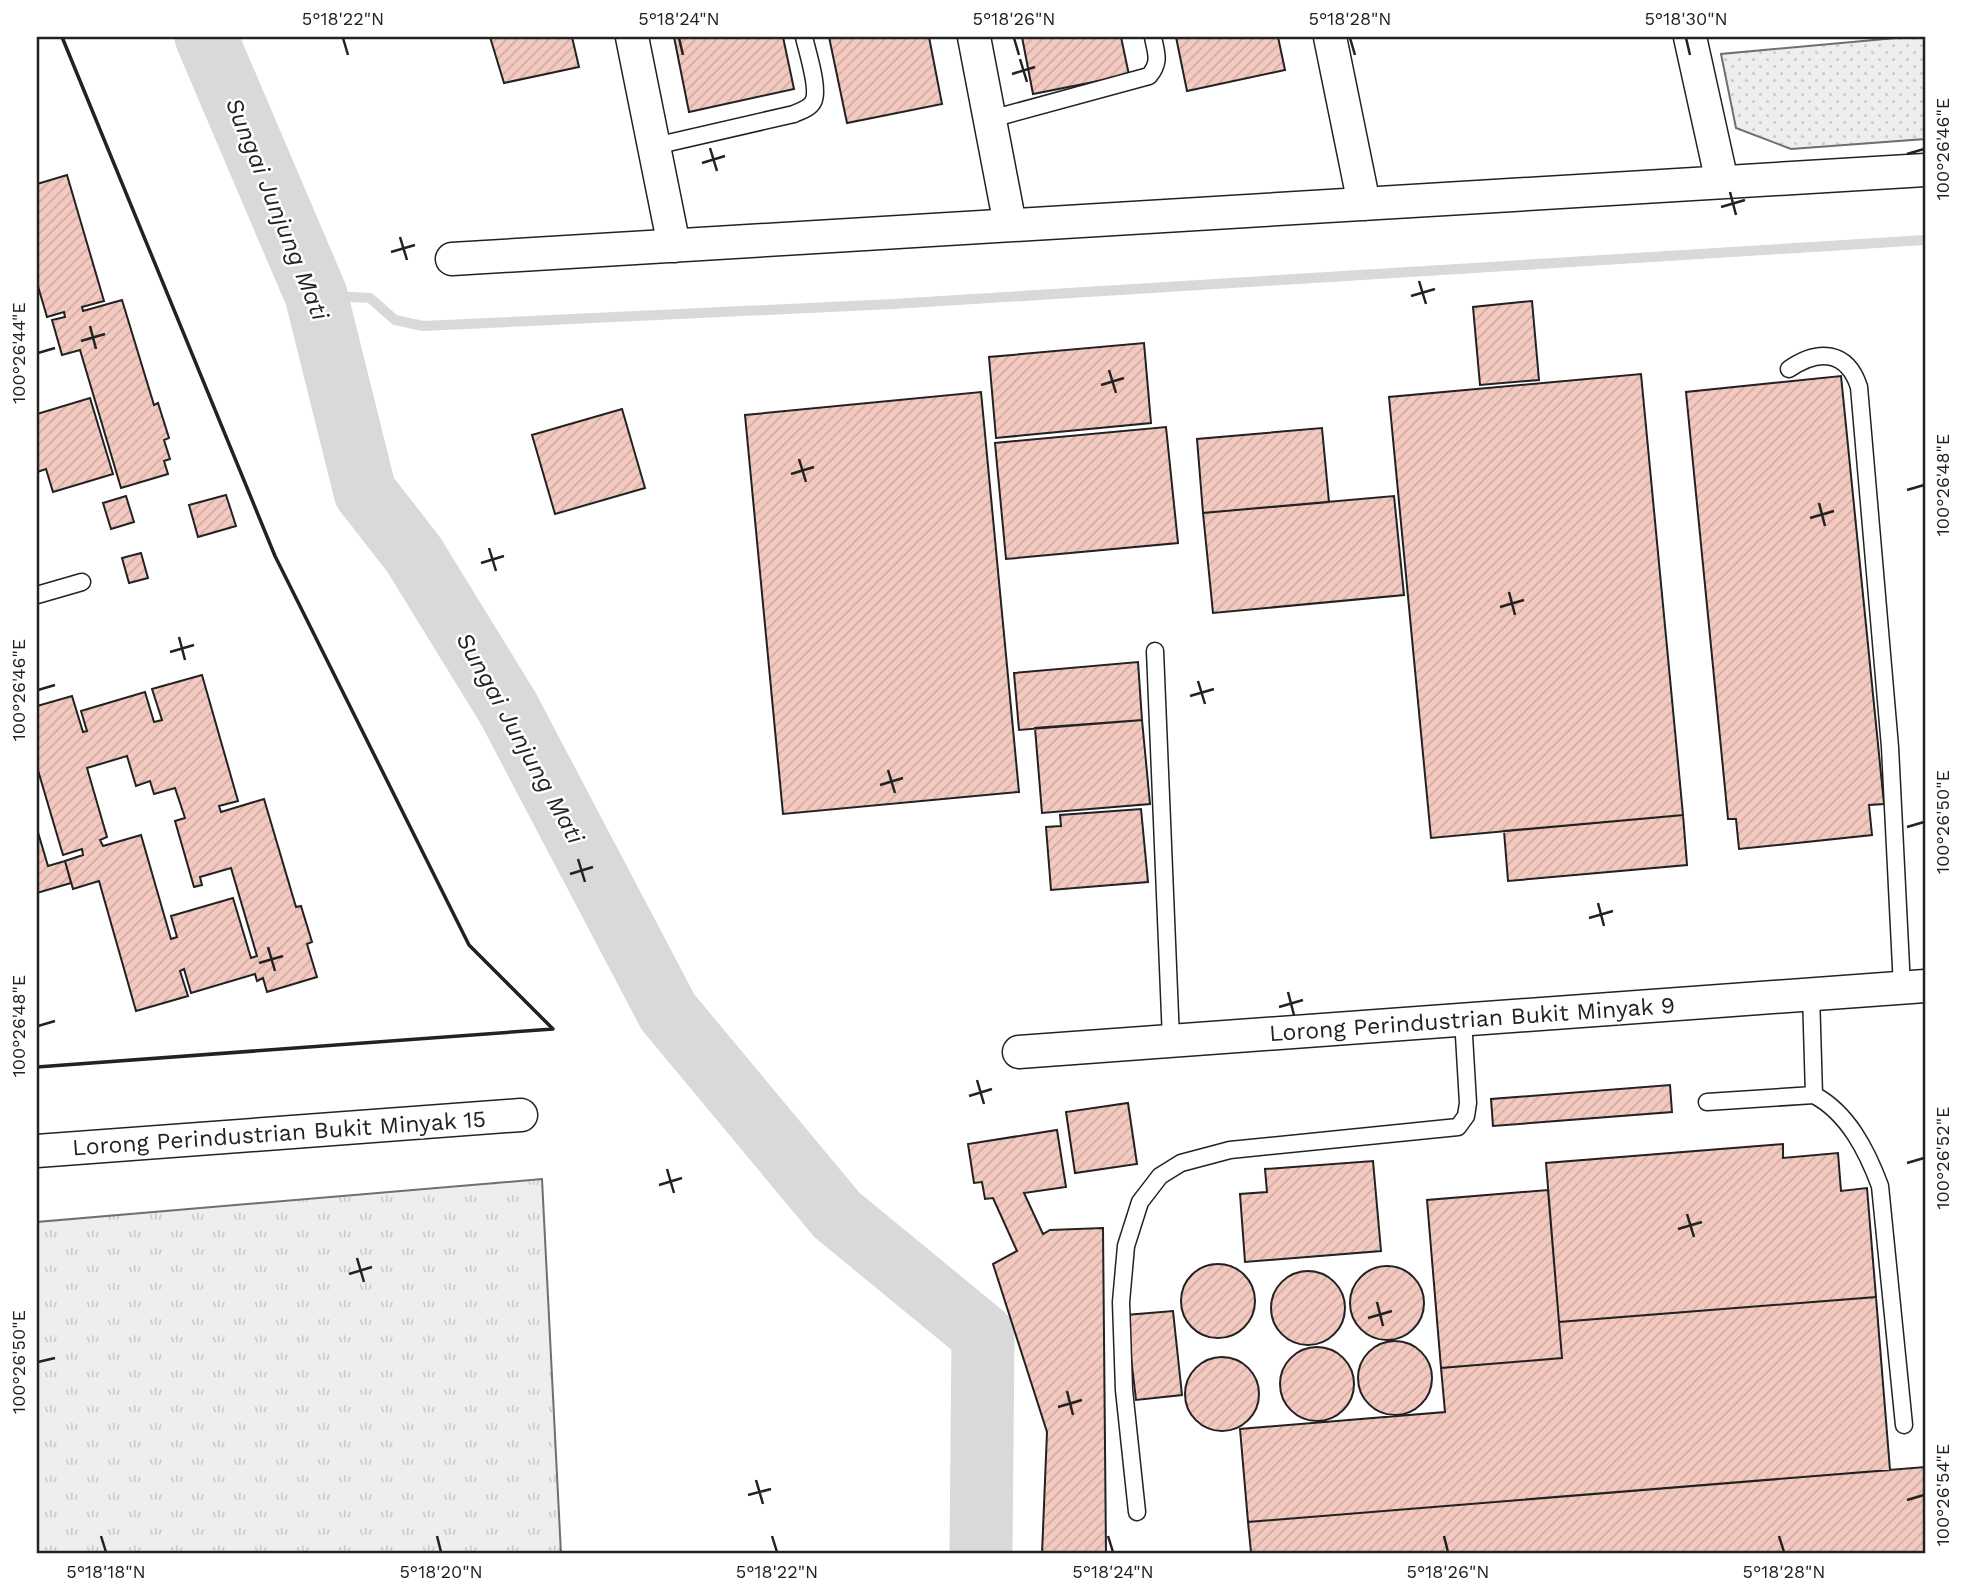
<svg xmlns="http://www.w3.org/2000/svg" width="1962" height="1591" font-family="'Work Sans',sans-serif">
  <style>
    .grass { fill: url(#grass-tufts); stroke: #6f6f6f; stroke-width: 2 }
    .park { fill: url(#park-dots); stroke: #6f6f6f; stroke-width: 2 }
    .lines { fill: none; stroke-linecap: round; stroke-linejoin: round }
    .stream { stroke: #d9d9d9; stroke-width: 10 }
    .river { stroke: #d9d9d9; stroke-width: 63 }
    .building { fill: url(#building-hatch); stroke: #222; stroke-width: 2; fill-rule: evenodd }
    .service-casing { stroke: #222; stroke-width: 19 }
    .minor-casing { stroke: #222; stroke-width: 35 }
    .service { stroke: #fff; stroke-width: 16 }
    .minor { stroke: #fff; stroke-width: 32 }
    .wall { stroke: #222; stroke-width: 3.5 }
    .ticks { fill: none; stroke: #222; stroke-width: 2.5 }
    .labels { text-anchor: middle; stroke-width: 5; stroke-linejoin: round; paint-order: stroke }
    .street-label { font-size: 23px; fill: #222; stroke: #fff }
    .water-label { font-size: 24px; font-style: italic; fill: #222; stroke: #fff }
    .neatline { fill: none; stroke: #222; stroke-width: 2.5 }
    .ticks-label { font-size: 18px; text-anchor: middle; fill: #222 }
  </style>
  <defs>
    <pattern id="grass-tufts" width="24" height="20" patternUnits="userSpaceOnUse" patternTransform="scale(1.75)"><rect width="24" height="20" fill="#eee"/><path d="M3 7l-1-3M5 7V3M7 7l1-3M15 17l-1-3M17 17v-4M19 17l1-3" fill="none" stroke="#ccc"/></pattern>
    <pattern id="park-dots" width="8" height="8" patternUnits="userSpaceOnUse" patternTransform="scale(1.75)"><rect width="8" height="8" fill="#eee"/><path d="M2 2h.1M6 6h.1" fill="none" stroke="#ccc" stroke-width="1.8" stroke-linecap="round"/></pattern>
    <pattern id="building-hatch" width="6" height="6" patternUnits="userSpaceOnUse" patternTransform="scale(1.75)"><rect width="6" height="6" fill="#f3c9c0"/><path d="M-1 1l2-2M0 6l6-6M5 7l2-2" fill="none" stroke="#d0aca5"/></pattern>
  </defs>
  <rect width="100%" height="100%" fill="#fff"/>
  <path class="grass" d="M542,1179L561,1554H37V1222Z"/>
  <path class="park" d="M1907,37H1925V139L1791,149L1736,128L1721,54Z"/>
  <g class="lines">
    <path class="stream" d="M316,295L370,298L395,320L423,326L893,304L1925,240"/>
    <path class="river" d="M206,37L316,295L365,492L414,555L508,708L668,1012L837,1215L983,1335L981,1554"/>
  </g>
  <path class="building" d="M490,37H572L579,67L504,83Z
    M674,37H783L794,89L689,112Z
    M829,37H929L942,104L847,123Z
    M1022,37H1121L1129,75L1033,94Z
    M1176,37H1278L1285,70L1187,91Z
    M67,175L104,301L82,307L83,311L122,300L154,405L158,403L169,438L164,440L170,459L164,461L168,474L121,488L80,350L62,355L52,320L65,317L64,312L47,317L37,283V184Z
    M1532,301L1539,380L1480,385L1473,307Z
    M1144,343L1151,423L996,438L989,357Z
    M1641,374L1683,815L1431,838L1389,397Z
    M1841,376L1884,804L1869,805L1872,835L1739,849L1736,819H1728L1686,392Z
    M981,392L1019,792L783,814L745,415Z
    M90,398L113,474L53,492L46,469L37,472V414Z
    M622,409L645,488L555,514L532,435Z
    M1166,427L1178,543L1006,559L995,443Z
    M1322,428L1329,502L1203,513L1197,439Z
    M226,495L236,526L198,537L189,505Z
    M126,496L134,522L111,529L103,503Z
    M1394,496L1404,595L1213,613L1203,513Z
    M141,553L148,578L129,583L122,558Z
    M1138,662L1142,720L1019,730L1014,673Z
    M202,675L238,801L219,806L221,812L264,799L296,907L301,906L312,942L307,944L317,977L267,992L263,978L257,981L255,974L191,993L184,969L180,971L188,996L136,1011L99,881L73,889L65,861L83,855L82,849L63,855L37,767V706L72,696L83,732L87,731L81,711L145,692L154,722L162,720L152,689ZM127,756L136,786L150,781L154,794L175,788L185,818L175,821L194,887L202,885L200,877L231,868L257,956L251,958L233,898L171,916L177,937L171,939L141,835L103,846L100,840L107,837L87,768Z
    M1142,720L1150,804L1042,813L1035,728Z
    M1141,809L1148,882L1051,890L1046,827L1061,826L1060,815Z
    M1683,815L1687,865L1508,881L1504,831Z
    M37,829L48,866L65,861L71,883L37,893Z
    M1670,1085L1672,1112L1493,1126L1491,1099Z
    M1128,1103L1137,1164L1075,1173L1066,1112Z
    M1057,1130L1066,1187L1024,1193L1043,1234L1050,1230L1103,1228L1106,1554H1042L1047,1432L993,1264L1017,1251L993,1198L985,1199L982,1182L974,1183L968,1144Z
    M1783,1144V1158L1838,1153L1841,1191L1867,1188L1876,1297L1559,1322L1546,1163Z
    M1373,1161L1381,1251L1245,1262L1240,1194L1267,1192L1265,1169Z
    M1548,1190L1562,1358L1441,1368L1427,1200Z
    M1181 1301a37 37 0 1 1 74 0a37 37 0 1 1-74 0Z
    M1350 1303a37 37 0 1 1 74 0a37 37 0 1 1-74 0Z
    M1271 1308a37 37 0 1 1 74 0a37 37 0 1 1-74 0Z
    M1876,1297L1890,1470L1248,1522L1240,1429L1445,1412L1441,1368L1562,1358L1559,1322Z
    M1173,1311L1182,1395L1136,1400L1126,1315Z
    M1358 1378a37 37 0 1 1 74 0a37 37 0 1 1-74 0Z
    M1280 1384a37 37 0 1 1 74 0a37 37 0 1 1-74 0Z
    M1185 1394a37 37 0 1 1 74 0a37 37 0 1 1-74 0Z
    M1925,1467V1554H1219L1251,1552L1248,1522Z"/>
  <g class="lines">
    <defs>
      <path id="service" d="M991,119L1149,76C1161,62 1156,53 1153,37
        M655,146L794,114C800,111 809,109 813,102C820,90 807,51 804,37
        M1789,369C1818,349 1847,350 1859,387L1890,747L1902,987
        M37,595L82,582
        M1155,651L1171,1040
        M1811,994L1814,1095C1848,1113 1867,1151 1880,1186L1904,1425
        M1707,1102L1814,1095
        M1137,1512L1124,1390L1121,1302L1126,1246L1140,1202L1160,1176L1181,1163L1230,1150L1458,1127L1466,1116L1468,1103L1463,1019"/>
      <path id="minor" d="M632,37L674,246
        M974,37L1010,225
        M1330,37L1364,204
        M1690,37L1722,182
        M452,259L1925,170
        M1019,1052L1925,986
        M37,1151L521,1115"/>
    </defs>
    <use href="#service" class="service-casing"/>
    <use href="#minor" class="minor-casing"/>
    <use href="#service" class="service"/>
    <use href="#minor" class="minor"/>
    <path class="wall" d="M37,1067L553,1029L469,945L275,556L62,37"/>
  </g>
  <path class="ticks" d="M343,38L348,55M679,38L683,55M1014,38L1019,55M1350,38L1355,55M1686,38L1690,55M1020,59L1027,82M1012,74L1035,67M710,148L717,171M1907,154L1924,149M702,163L725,156M1730,192L1736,215M1721,207L1745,200M400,237L407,260M391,252L415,245M1419,281L1426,304M1411,296L1435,289M90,326L96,349M81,341L105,334M38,353L55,348M1109,370L1116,393M1101,385L1124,378M799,459L806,482M791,474L814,467M1907,490L1924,485M1819,503L1825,526M1810,518L1834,511M489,548L496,571M481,563L504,556M1509,592L1515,615M1500,607L1524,600M179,637L185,660M170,652L194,645M1198,681L1205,704M38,690L55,685M1190,696L1214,689M888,770L895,793M880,785L903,778M1907,827L1924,822M578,859L585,882M570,874L593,867M1598,903L1604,926M1589,918L1613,911M268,947L275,971M259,963L283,956M1288,992L1294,1015M1279,1007L1303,1000M38,1026L55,1021M977,1080L984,1104M969,1096L992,1089M1907,1163L1924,1158M667,1169L674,1193M659,1185L682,1178M1687,1214L1694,1237M1678,1229L1702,1222M357,1258L364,1282M349,1274L372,1267M1377,1302L1383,1326M1368,1318L1392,1311M38,1362L55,1358M1067,1391L1073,1415M1058,1407L1082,1400M756,1480L763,1504M748,1495L771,1489M1907,1500L1924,1495M101,1536L106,1552M437,1536L441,1552M772,1536L777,1552M1108,1536L1113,1552M1444,1536L1448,1552M1779,1536L1784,1552"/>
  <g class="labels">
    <g class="street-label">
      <text transform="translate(1472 1019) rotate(-4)" y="8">Lorong Perindustrian Bukit Minyak 9</text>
      <text transform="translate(279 1133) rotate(-4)" y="8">Lorong Perindustrian Bukit Minyak 15</text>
    </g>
    <g class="water-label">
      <text transform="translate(277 209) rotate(68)" y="8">Sungai Junjung Mati</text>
      <text transform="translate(520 738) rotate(61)" y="8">Sungai Junjung Mati</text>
    </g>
  </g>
  <rect width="1962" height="1591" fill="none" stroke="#ffffff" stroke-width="77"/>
  <rect x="38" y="38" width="1886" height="1514" class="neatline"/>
  <g class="ticks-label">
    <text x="343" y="25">5°18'22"N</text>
    <text x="679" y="25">5°18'24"N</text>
    <text x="1014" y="25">5°18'26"N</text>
    <text x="1350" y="25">5°18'28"N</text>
    <text x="1686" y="25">5°18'30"N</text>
    <text transform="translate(1943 149) rotate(-90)" y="6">100°26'46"E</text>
    <text transform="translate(19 353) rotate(-90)" y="6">100°26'44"E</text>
    <text transform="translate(1943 485) rotate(-90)" y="6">100°26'48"E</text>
    <text transform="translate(19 690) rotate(-90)" y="6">100°26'46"E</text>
    <text transform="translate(1943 822) rotate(-90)" y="6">100°26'50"E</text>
    <text transform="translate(19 1026) rotate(-90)" y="6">100°26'48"E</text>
    <text transform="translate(1943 1158) rotate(-90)" y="6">100°26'52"E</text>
    <text transform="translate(19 1362) rotate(-90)" y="6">100°26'50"E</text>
    <text transform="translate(1943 1495) rotate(-90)" y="6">100°26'54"E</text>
    <text x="106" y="1578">5°18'18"N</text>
    <text x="441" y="1578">5°18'20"N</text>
    <text x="777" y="1578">5°18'22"N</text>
    <text x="1113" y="1578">5°18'24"N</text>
    <text x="1448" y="1578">5°18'26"N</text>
    <text x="1784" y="1578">5°18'28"N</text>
  </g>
</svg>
